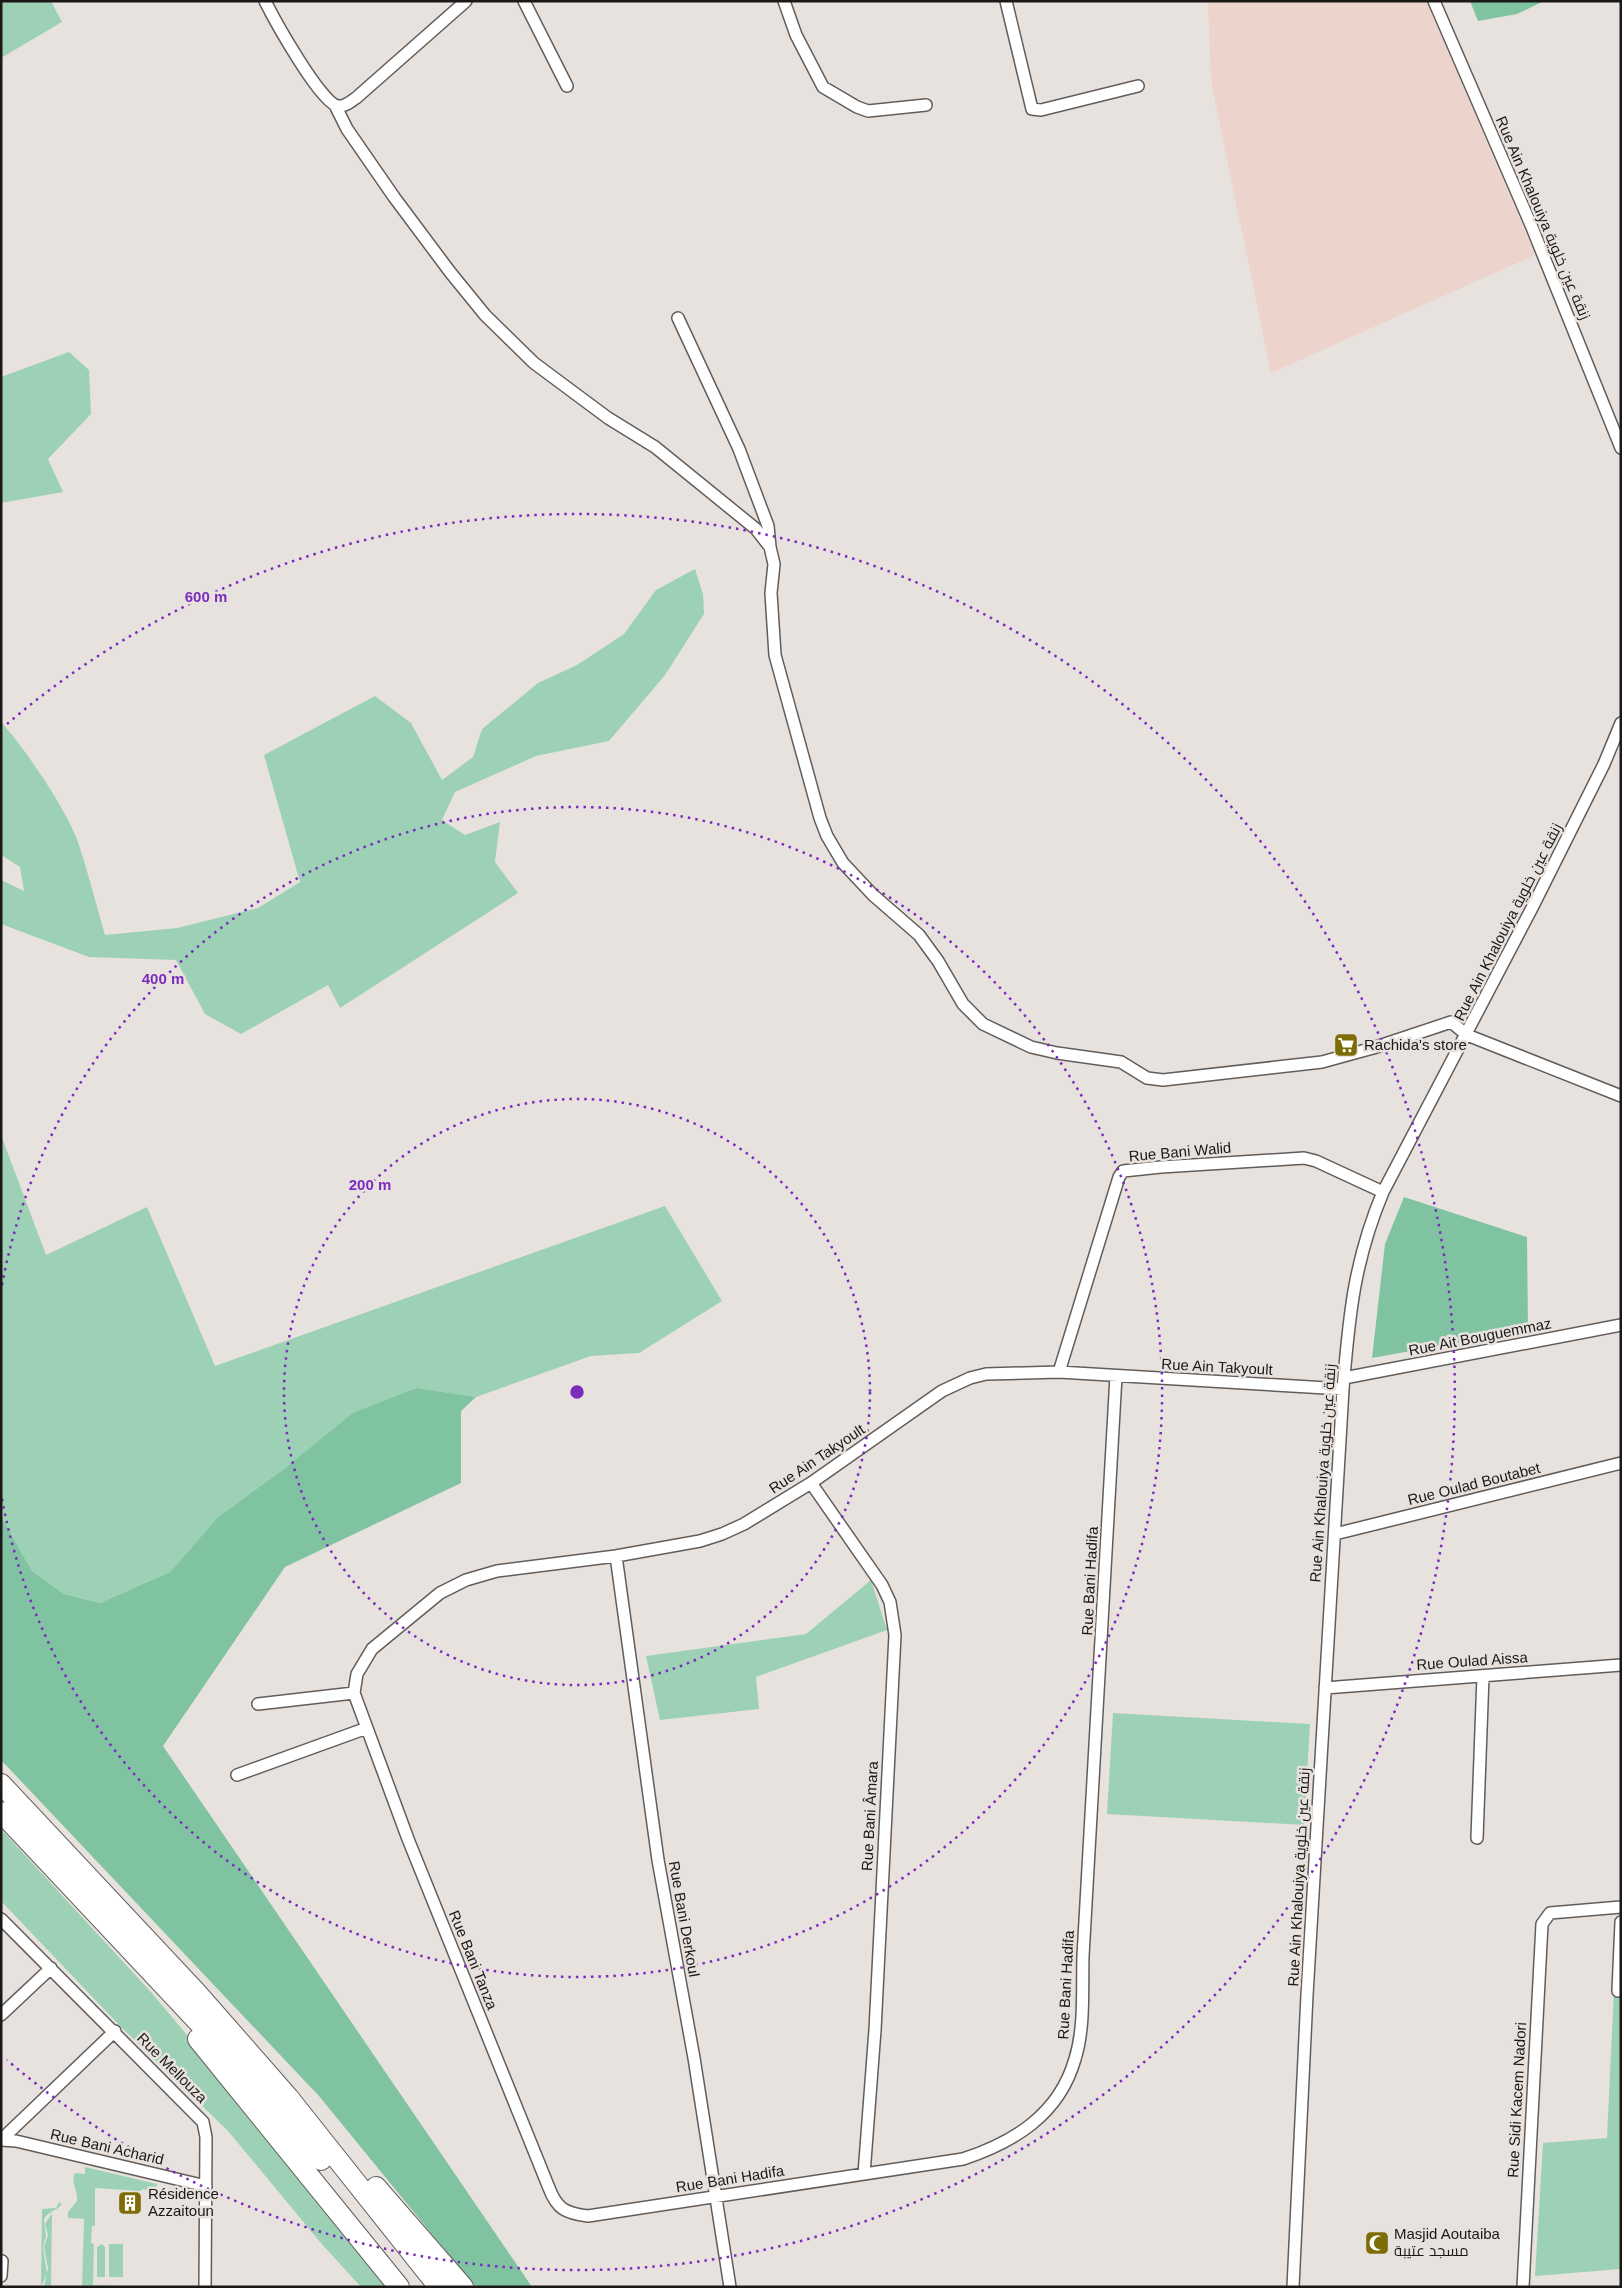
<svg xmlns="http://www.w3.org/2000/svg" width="1622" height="2288" font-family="Arial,Cairo,sans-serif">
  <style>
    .industrial { fill: #ecd3cb }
    .green { fill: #9dd1b5 }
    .forest { fill: #80c3a1 }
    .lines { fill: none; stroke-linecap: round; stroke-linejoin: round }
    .street-casing { stroke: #635d5a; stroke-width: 14 }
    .highway-casing { stroke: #635d5a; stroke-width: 22 }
    .street { stroke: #fff; stroke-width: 11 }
    .highway { stroke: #fff; stroke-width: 20 }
    .ring { fill: none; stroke: #7b2cbf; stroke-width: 2.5; stroke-dasharray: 2.5 5 }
    .labels { text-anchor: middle; stroke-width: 5; stroke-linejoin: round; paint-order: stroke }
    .street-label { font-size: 15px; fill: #1b1817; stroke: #e8e2de }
    .poi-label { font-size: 15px; fill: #1b1817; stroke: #e8e2de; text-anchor: start }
    .centre { fill: #7b2cbf; stroke: #e8e2de; stroke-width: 2.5 }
    .ring-label { font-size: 15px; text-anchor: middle; font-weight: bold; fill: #7b2cbf; stroke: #e8e2de; stroke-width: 5; stroke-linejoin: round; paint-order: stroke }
  </style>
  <rect width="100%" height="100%" fill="#e8e2de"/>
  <path class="industrial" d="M1208,1H1426L1535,255L1271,373L1211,81Z"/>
  <path class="green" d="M1,1H51L62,22L1,58Z
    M69,352L89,370L91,414L48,459L63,492L1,503V377Z
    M695,569L703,594L704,614L665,675L609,741L536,756L455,792L442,820L465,835L500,822L495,862L518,893L340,1008L328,985L241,1034L205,1014L176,960L89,957L1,924V880L24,891L20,867L1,855V722C25,748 66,809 78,842C88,872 96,904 105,935L177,928L258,908L300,882L264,755L375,696L411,723L442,780L473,757L482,729L538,683L577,665L624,634L656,590Z
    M1,1135L46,1255L147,1207L215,1366L665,1206L722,1301L639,1353L591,1356L476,1397L417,1388L284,1469L218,1517L170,1572L100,1603L64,1594L32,1571L1,1516Z
    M871,1580L887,1630L756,1677L759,1709L660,1720L646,1656L806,1634Z
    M1113,1713L1310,1724L1304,1825L1107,1814Z
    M1,1829L150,1991L249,2109L388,2287H361L320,2242L228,2131L121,2027L1,1901Z
    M1614,1990H1621V2269L1535,2276L1543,2143L1607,2138Z
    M85,2167L157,2184L156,2193L143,2189L141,2191L95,2188V2226H92L91,2243L94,2244L93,2285L159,2287H82L84,2219L68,2218V2212L77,2201C78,2190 70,2183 75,2173L85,2174Z
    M59,2202L62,2204C56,2212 48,2210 44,2220L46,2236L43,2247L47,2274L41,2287L42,2209L56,2208Z
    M52,2213L51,2287H44L48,2268L44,2247L48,2235L45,2224Z
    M102,2244L105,2247V2277H97V2247Z
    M109,2244H123V2277H109Z"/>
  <path class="forest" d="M1470,1H1544L1517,14L1478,21Z
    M1404,1197L1527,1237L1528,1330L1372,1358L1385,1244Z
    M417,1388L476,1397L461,1411V1483L285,1567L163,1746L532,2287H475L319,2096L1,1760V1516L32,1571L64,1594L100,1603L170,1572L218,1517L284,1469L353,1413Z"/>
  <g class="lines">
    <defs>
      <path id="street" d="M265,1C274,19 321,104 338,106C345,107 351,101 356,98L466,1
        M524,1L567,86
        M784,1L796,35L823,87L857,107L868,111L926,105
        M1006,1L1032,109L1041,110L1138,86
        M1434,1L1531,225L1621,448
        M335,105L347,129L394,197L450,272L485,315L534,363L608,418L655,447L756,529L770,547L774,564L771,593L775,655L820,818L827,836L843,863L873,895L919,935L938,961L963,1004L983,1024L1031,1047L1057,1053L1121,1062L1147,1078L1163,1080L1322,1062L1373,1048L1451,1022L1467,1035L1621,1096
        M678,318L739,449L768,526L770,547
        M1059,1372L1119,1177L1123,1171L1161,1167L1304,1158L1316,1161L1383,1192
        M1116,1376L1083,1956C1082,1990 1085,2027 1075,2059C1059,2115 1014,2142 963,2159L588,2216C565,2213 557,2209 549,2188L408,1839L354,1693L357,1674L372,1649L440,1593L466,1580L497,1571L616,1556L700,1541L722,1534L744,1524L811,1483L942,1391L970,1378L986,1374L1059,1372L1343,1389
        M1344,1378L1621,1325
        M811,1483L882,1585L890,1602L895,1635L875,2030L864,2174
        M1335,1534L1621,1463
        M616,1556L658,1860L694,2058L730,2287
        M1325,1688L1621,1665
        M258,1704L354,1693
        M237,1775L367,1728
        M1477,1838L1483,1676
        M1,1919L203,2122L206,2137L205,2287
        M1618,1991L1621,1922
        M1,2015L51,1968
        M1,2140L16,2141L206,2186
        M1,2140L115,2031
        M1,2276L2,2261
        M1293,2287L1307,1995L1343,1389C1349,1316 1354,1261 1383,1192L1533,906L1604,764L1621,723
        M1523,2287L1542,1924L1550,1913L1621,1907"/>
      <path id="highway" d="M1,1784L196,1992L288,2097L439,2287
        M1,1812L233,2059L321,2160
        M198,2039L399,2287
        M376,2187L463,2287"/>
    </defs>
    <use href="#street" class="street-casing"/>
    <use href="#highway" class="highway-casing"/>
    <use href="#street" class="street"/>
    <use href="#highway" class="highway"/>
  </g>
  <g class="ring">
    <circle cx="577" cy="1392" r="293"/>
    <path d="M2 1285A585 585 0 1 1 2 1499"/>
    <path d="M7 724A878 878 0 1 1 7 2060"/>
  </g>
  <defs>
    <symbol id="supermarket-square" viewBox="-11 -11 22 22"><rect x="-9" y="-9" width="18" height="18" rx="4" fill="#7e6c07" stroke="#e8e2de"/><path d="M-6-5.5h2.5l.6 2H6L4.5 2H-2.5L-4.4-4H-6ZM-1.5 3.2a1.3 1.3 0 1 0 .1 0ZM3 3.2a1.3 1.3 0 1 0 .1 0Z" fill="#fff"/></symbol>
    <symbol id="building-square" viewBox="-11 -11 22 22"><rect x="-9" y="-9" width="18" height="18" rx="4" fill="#7e6c07" stroke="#e8e2de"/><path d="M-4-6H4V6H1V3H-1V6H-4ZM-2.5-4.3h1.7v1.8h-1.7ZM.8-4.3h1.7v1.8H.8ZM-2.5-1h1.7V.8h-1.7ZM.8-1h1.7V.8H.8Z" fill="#fff"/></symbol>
    <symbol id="mosque-square" viewBox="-11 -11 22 22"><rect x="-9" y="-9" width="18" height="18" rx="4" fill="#7e6c07" stroke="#e8e2de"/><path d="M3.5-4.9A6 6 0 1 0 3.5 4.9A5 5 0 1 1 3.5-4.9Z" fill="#fff"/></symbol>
  </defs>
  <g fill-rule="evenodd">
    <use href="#supermarket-square" x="1332" y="1031" width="28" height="28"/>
    <use href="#building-square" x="116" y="2189" width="28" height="28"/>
    <use href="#mosque-square" x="1363" y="2229" width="28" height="28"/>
  </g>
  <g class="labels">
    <g class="street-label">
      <text transform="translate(1543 218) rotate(67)" y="5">Rue Ain Khalouiya زنقة عين خلوية</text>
      <text transform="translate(1508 922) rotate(-63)" y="5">Rue Ain Khalouiya زنقة عين خلوية</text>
      <text transform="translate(1180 1152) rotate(-5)" y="5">Rue Bani Walid</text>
      <text transform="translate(1480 1337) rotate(-11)" y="5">Rue Ait Bouguemmaz</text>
      <text transform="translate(1217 1367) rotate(3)" y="5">Rue Ain Takyoult</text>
      <text transform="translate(817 1459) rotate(-34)" y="5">Rue Ain Takyoult</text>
      <text transform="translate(1323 1473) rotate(-86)" y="5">Rue Ain Khalouiya زنقة عين خلوية</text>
      <text transform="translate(1474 1484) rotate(-14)" y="5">Rue Oulad Boutabet</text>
      <text transform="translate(1090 1581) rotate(-87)" y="5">Rue Bani Hadifa</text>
      <text transform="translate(1472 1661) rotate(-4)" y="5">Rue Oulad Aissa</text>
      <text transform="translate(870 1816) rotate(-87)" y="5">Rue Bani Âmara</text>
      <text transform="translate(1299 1877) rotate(-87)" y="5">Rue Ain Khalouiya زنقة عين خلوية</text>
      <text transform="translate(684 1919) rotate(80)" y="5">Rue Bani Derkoul</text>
      <text transform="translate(473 1960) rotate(68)" y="5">Rue Bani Tanza</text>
      <text transform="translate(1066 1985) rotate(-87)" y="5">Rue Bani Hadifa</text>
      <text transform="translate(172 2068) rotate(45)" y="5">Rue Mellouza</text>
      <text transform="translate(1517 2100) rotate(-87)" y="5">Rue Sidi Kacem Nadori</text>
      <text transform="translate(107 2147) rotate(13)" y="5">Rue Bani Acharid</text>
      <text transform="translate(730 2179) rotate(-9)" y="5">Rue Bani Hadifa</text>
    </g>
    <g class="poi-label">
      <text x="1364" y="1050">Rachida's store</text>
      <text x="148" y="2199">Résidence<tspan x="148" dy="17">Azzaitoun</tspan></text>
      <text x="1394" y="2239">Masjid Aoutaiba<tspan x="1394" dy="17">مسجد عتيبة</tspan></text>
    </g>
  </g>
  <circle cx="577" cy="1392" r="8" class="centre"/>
  <g class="ring-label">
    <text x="206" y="602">600 m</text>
    <text x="163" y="984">400 m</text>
    <text x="370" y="1190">200 m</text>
  </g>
  <rect width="1622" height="2288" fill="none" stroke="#1b1817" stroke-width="5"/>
</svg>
